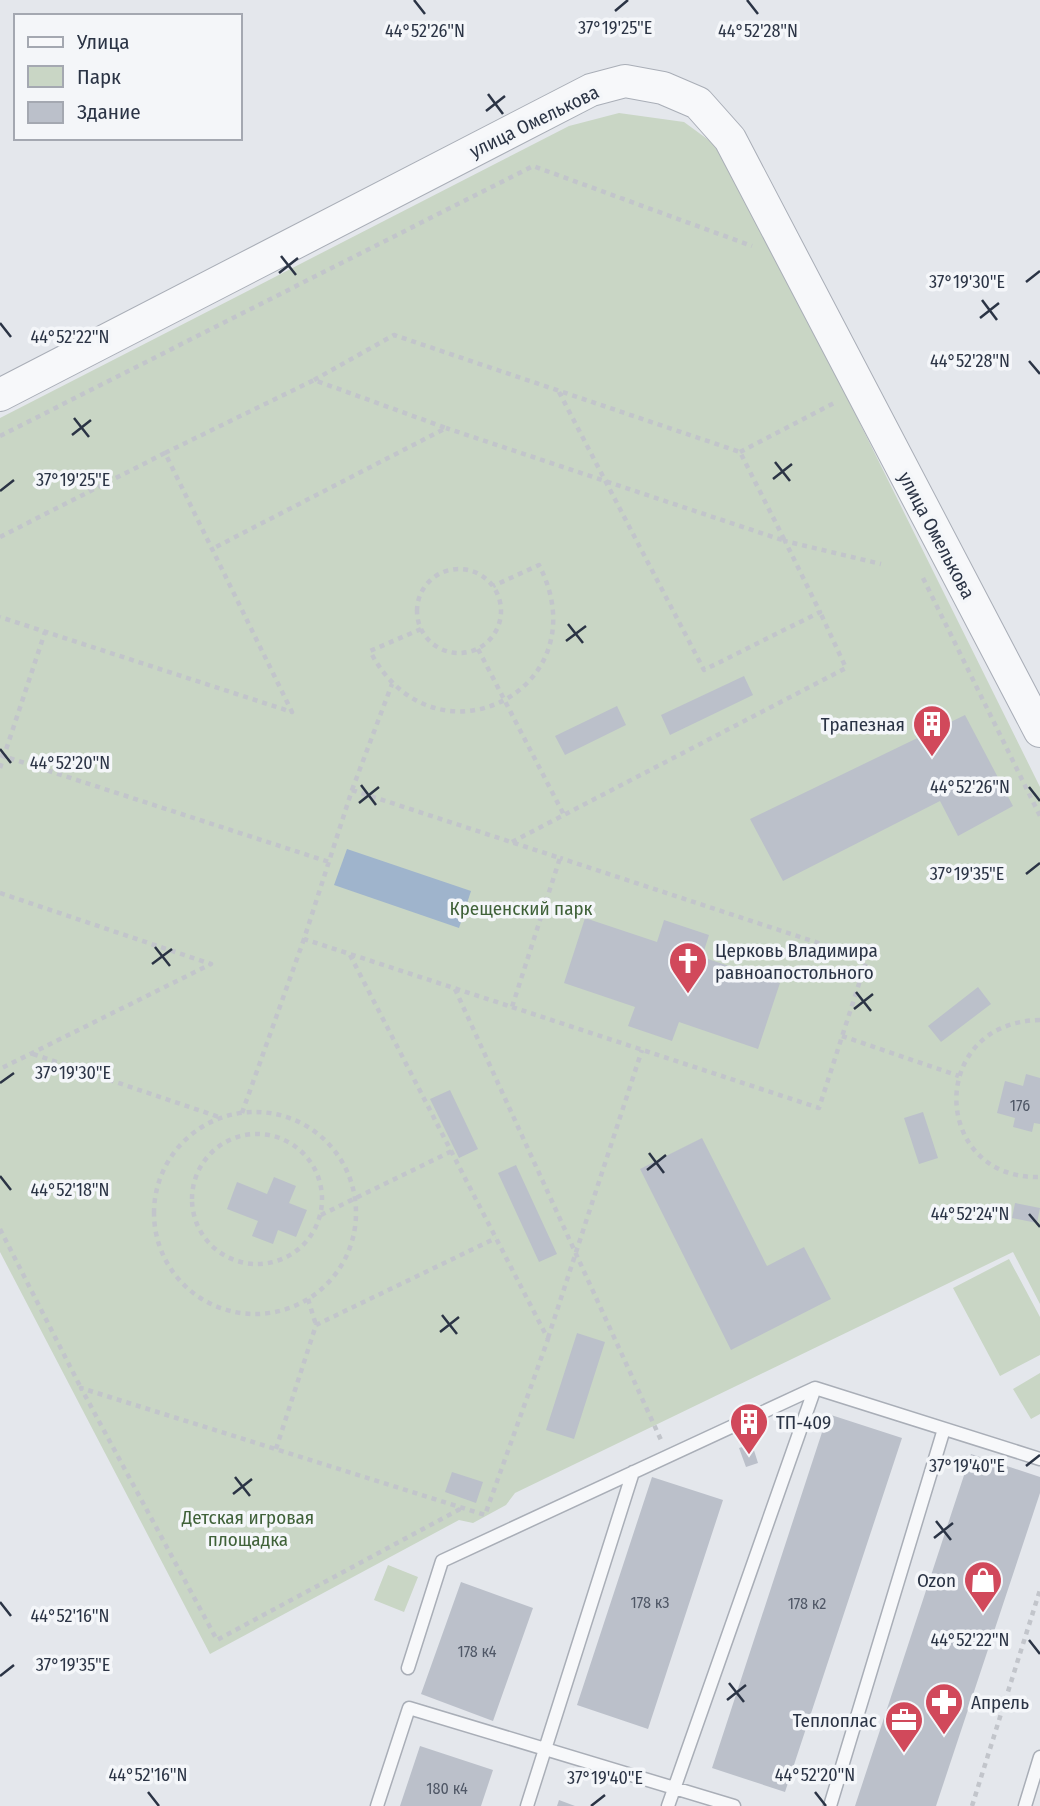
<svg xmlns="http://www.w3.org/2000/svg" width="1040" height="1806" font-family="'Fira Sans Condensed',sans-serif">
  <style>
    .green { fill: #c9d6c5 }
    .water { fill: #9fb4cc }
    .building { fill: #bbc0ca }
    .lines { fill: none; stroke-linecap: round; stroke-linejoin: round }
    .service-casing { stroke: #a9aeb7; stroke-width: 15 }
    .tertiary-casing { stroke: #a9aeb7; stroke-width: 34 }
    .path { stroke: #c2c5cb; stroke-width: 4.5; stroke-dasharray: 5 5; stroke-linecap: butt }
    .service { stroke: #f7f8fa; stroke-width: 12 }
    .tertiary { stroke: #f7f8fa; stroke-width: 32 }
    .ticks { fill: none; stroke: #2b3445; stroke-width: 2.5 }
    .labels { text-anchor: middle; stroke-width: 7; stroke-linejoin: round; paint-order: stroke }
    .number-label { font-size: 16px; fill: #4f5766 }
    .street-label { font-size: 19px; fill: #2b3445; stroke: #f4f6f9 }
    .poi-label { font-size: 19px; fill: #2b3445; stroke: #f4f6f9; text-anchor: end }
    .park-label { font-size: 19px; fill: #3f6138; stroke: #f4f6f9 }
    .ticks-label { font-size: 18px; text-anchor: middle; fill: #2b3445; stroke: #f4f6f9; stroke-width: 7; stroke-linejoin: round; paint-order: stroke }
  </style>
  <rect width="100%" height="100%" fill="#e4e7ec"/>
  <path class="green" d="M619,113L684,122L710,141L731,163L1040,787V1304L1013,1252L515,1493L506,1505L473,1523L459,1520L210,1654L0,1252V418L569,126Z
    M1009,1259L1040,1317V1355L1000,1376L953,1288Z
    M1040,1373V1414L1031,1419L1013,1389Z
    M388,1565L418,1577L404,1612L374,1600Z"/>
  <path class="water" d="M347,849L471,891L459,928L334,885Z"/>
  <path class="building" d="M744,676L753,695L670,735L661,715Z
    M617,706L626,725L565,755L555,736Z
    M965,715L1013,806L958,836L940,801L783,881L750,819Z
    M585,918L657,942L664,920L709,935L702,957L780,983L758,1049L679,1022L672,1041L628,1026L635,1007L564,983Z
    M978,987L991,1004L941,1042L928,1026Z
    M1026,1074L1040,1078V1124L1034,1123L1032,1132L1013,1127L1015,1118L997,1113L1005,1081L1023,1086Z
    M450,1090L478,1149L459,1158L430,1099Z
    M923,1112L938,1158L919,1164L904,1118Z
    M702,1138L767,1266L804,1247L831,1299L731,1350L640,1169Z
    M516,1165L557,1254L539,1262L498,1173Z
    M274,1177L296,1186L289,1203L307,1210L296,1237L278,1230L273,1244L252,1236L258,1221L227,1209L237,1182L267,1194Z
    M1015,1203L1040,1208L1037,1223L1012,1218Z
    M577,1333L605,1342L574,1439L546,1430Z
    M828,1414L902,1438L785,1792L712,1768Z
    M752,1444L758,1463L746,1467L739,1448Z
    M971,1454L1040,1477V1493L936,1806H855Z
    M452,1472L483,1482L476,1503L445,1492Z
    M652,1477L723,1500L648,1729L577,1705Z
    M461,1582L533,1608L493,1721L421,1694Z
    M420,1746L493,1770L481,1806H400Z
    M559,1800L575,1806H557Z"/>
  <g class="lines">
    <defs>
      <path id="service" d="M408,1668L442,1561L815,1388L1040,1459
        M377,1806L409,1708L734,1806
        M527,1806L633,1472
        M668,1806L815,1388
        M830,1806L944,1429
        M1025,1806L1040,1757"/>
      <path id="tertiary" d="M0,395L591,90L625,81L663,88L698,103L730,139L1040,731"/>
    </defs>
    <use href="#service" class="service-casing"/>
    <use href="#tertiary" class="tertiary-casing"/>
    <path class="path" d="M314,380L394,335L740,452L785,541L446,428
      M559,392L704,670L820,612L785,541L881,564
      M0,436L533,166L752,246
      M740,452L836,402
      M165,453L314,380L446,428L212,549
      M0,537L165,453L292,712L0,617
      M417 611a42 42 0 1 1 84 0a42 42 0 1 1-84 0Z
      M923,578L1040,816
      M421,629L370,651C434,775 603,689 539,565L493,586
      M478,649L564,815
      M0,755L329,862
      M0,768L45,632
      M352,790L560,858L512,1007L304,939Z
      M352,790L392,684
      M512,842L846,668L820,612
      M0,893L211,964L0,1069
      M350,955L548,1339L485,1515L81,1388L217,1640L462,1508
      M455,989L661,1440
      M512,1007L819,1108L867,959L560,858
      M1040,1020C926,1022 931,1180 1040,1177
      M842,1036L959,1076
      M33,1054L222,1118
      M154 1213a101 101 0 1 1 202 0a101 101 0 1 1-202 0Z
      M242,1113L304,939
      M192 1199a65 65 0 1 1 130 0a65 65 0 1 1-130 0Z
      M321,1215L452,1151
      M0,1229L81,1388
      M308,1299L316,1325
      M548,1338L642,1050
      M276,1449L316,1325L496,1238
      M972,1806L1040,1590"/>
    <use href="#service" class="service"/>
    <use href="#tertiary" class="tertiary"/>
  </g>
  <path class="ticks" d="M414,0L425,14M747,0L758,14M615,11L628,0M488,94L503,114M486,111L505,96M281,256L296,275M279,273L298,258M1026,282L1040,271M982,300L997,320M980,318L999,303M0,323L11,337M1029,361L1040,374M74,418L89,437M72,435L91,420M775,462L790,481M773,479L792,464M0,491L14,480M568,624L583,643M566,641L586,626M0,749L11,763M361,785L376,805M1029,787L1040,801M359,803L379,787M1026,874L1040,863M155,947L170,966M152,964L172,949M856,992L871,1011M854,1009L873,994M0,1083L14,1073M649,1153L664,1173M647,1170L666,1155M0,1176L11,1190M1029,1214L1040,1227M442,1315L457,1334M440,1332L459,1317M1026,1466L1040,1455M235,1477L250,1496M233,1494L252,1479M936,1521L951,1540M934,1538L953,1523M0,1602L11,1616M1029,1640L1040,1654M0,1676L14,1665M729,1683L744,1702M727,1700L746,1685M148,1792L159,1806M815,1792L826,1806M591,1806L605,1795"/>
  <defs>
    <symbol id="building-pin" viewBox="-11 -11 22 30"><path d="M0 17L-7.5 6A9.5 9.5 0 1 1 7.5 6Z" fill="#d1495b" stroke="#f4f6f9"/><path d="M-4-6H4V6H1V3H-1V6H-4ZM-2.5-4.3h1.7v1.8h-1.7ZM.8-4.3h1.7v1.8H.8ZM-2.5-1h1.7V.8h-1.7ZM.8-1h1.7V.8H.8Z" fill="#fff"/></symbol>
    <symbol id="church-pin" viewBox="-11 -11 22 30"><path d="M0 17L-7.5 6A9.5 9.5 0 1 1 7.5 6Z" fill="#d1495b" stroke="#f4f6f9"/><path d="M-1.2-6h2.4v3.5h3.3v2.4h-3.3V6h-2.4V-.1h-3.3v-2.4h3.3Z" fill="#fff"/></symbol>
    <symbol id="shop-pin" viewBox="-11 -11 22 30"><path d="M0 17L-7.5 6A9.5 9.5 0 1 1 7.5 6Z" fill="#d1495b" stroke="#f4f6f9"/><path d="M-5-2.5h2.3a2.7 3.5 0 0 1 5.4 0H5L5.5 6h-11ZM-1.5-2.5h3a1.5 2.3 0 0 0-3 0Z" fill="#fff"/></symbol>
    <symbol id="pharmacy-pin" viewBox="-11 -11 22 30"><path d="M0 17L-7.5 6A9.5 9.5 0 1 1 7.5 6Z" fill="#d1495b" stroke="#f4f6f9"/><path d="M-2-6h4v4h4v4h-4v4h-4v-4h-4v-4h4Z" fill="#fff"/></symbol>
    <symbol id="office-pin" viewBox="-11 -11 22 30"><path d="M0 17L-7.5 6A9.5 9.5 0 1 1 7.5 6Z" fill="#d1495b" stroke="#f4f6f9"/><path d="M-6-3h4V-5.5h4V-3h4V5H-6ZM-1-4.5V-3h2v-1.5ZM-6 0V1H6V0Z" fill="#fff"/></symbol>
  </defs>
  <g fill-rule="evenodd">
    <use href="#building-pin" x="910" y="702" width="44" height="60"/>
    <use href="#church-pin" x="666" y="939" width="44" height="60"/>
    <use href="#building-pin" x="727" y="1400" width="44" height="60"/>
    <use href="#shop-pin" x="961" y="1558" width="44" height="60"/>
    <use href="#pharmacy-pin" x="922" y="1680" width="44" height="60"/>
    <use href="#office-pin" x="882" y="1698" width="44" height="60"/>
  </g>
  <g class="labels">
    <g class="number-label">
      <text x="1020" y="1111">176</text>
      <text x="650" y="1608">178 к3</text>
      <text x="807" y="1609">178 к2</text>
      <text x="477" y="1657">178 к4</text>
      <text x="447" y="1794">180 к4</text>
    </g>
    <g class="street-label">
      <text transform="translate(534 121) rotate(-26)" y="7">улица Омелькова</text>
      <text transform="translate(937 535) rotate(62)" y="7">улица Омелькова</text>
    </g>
    <g class="poi-label">
      <text x="905" y="731">Трапезная</text>
      <text x="715" y="957" text-anchor="start">Церковь Владимира<tspan x="715" dy="22">равноапостольного</tspan></text>
      <text x="776" y="1429" text-anchor="start">ТП-409</text>
      <text x="956" y="1587">Ozon</text>
      <text x="971" y="1709" text-anchor="start">Апрель</text>
      <text x="877" y="1727">Теплоплас</text>
    </g>
    <g class="park-label">
      <text x="521" y="915">Крещенский парк</text>
      <text x="248" y="1524">Детская игровая<tspan x="248" dy="22">площадка</tspan></text>
    </g>
  </g>
  <g class="ticks-label">
    <text x="615" y="34">37°19'25"E</text>
    <text x="425" y="37">44°52'26"N</text>
    <text x="758" y="37">44°52'28"N</text>
    <text x="967" y="288">37°19'30"E</text>
    <text x="70" y="343">44°52'22"N</text>
    <text x="970" y="367">44°52'28"N</text>
    <text x="73" y="486">37°19'25"E</text>
    <text x="70" y="769">44°52'20"N</text>
    <text x="970" y="793">44°52'26"N</text>
    <text x="967" y="880">37°19'35"E</text>
    <text x="73" y="1079">37°19'30"E</text>
    <text x="70" y="1196">44°52'18"N</text>
    <text x="970" y="1220">44°52'24"N</text>
    <text x="967" y="1472">37°19'40"E</text>
    <text x="70" y="1622">44°52'16"N</text>
    <text x="970" y="1646">44°52'22"N</text>
    <text x="73" y="1671">37°19'35"E</text>
    <text x="148" y="1781">44°52'16"N</text>
    <text x="815" y="1781">44°52'20"N</text>
    <text x="605" y="1784">37°19'40"E</text>
  </g>
  <rect x="14" y="14" width="228" height="126" fill="#f4f6f9" stroke="#a4a8b1" stroke-width="2"/>
  <rect x="28" y="37" width="35" height="10" fill="#f7f8fa" stroke="#a4a8b1" stroke-width="2"/>
  <text x="77" y="49" font-size="21" fill="#2b3445">Улица</text>
  <rect x="28" y="66" width="35" height="21" fill="#c9d6c5" stroke="#a4a8b1" stroke-width="2"/>
  <text x="77" y="84" font-size="21" fill="#2b3445">Парк</text>
  <rect x="28" y="102" width="35" height="21" fill="#bbc0ca" stroke="#a4a8b1" stroke-width="2"/>
  <text x="77" y="119" font-size="21" fill="#2b3445">Здание</text>
</svg>
